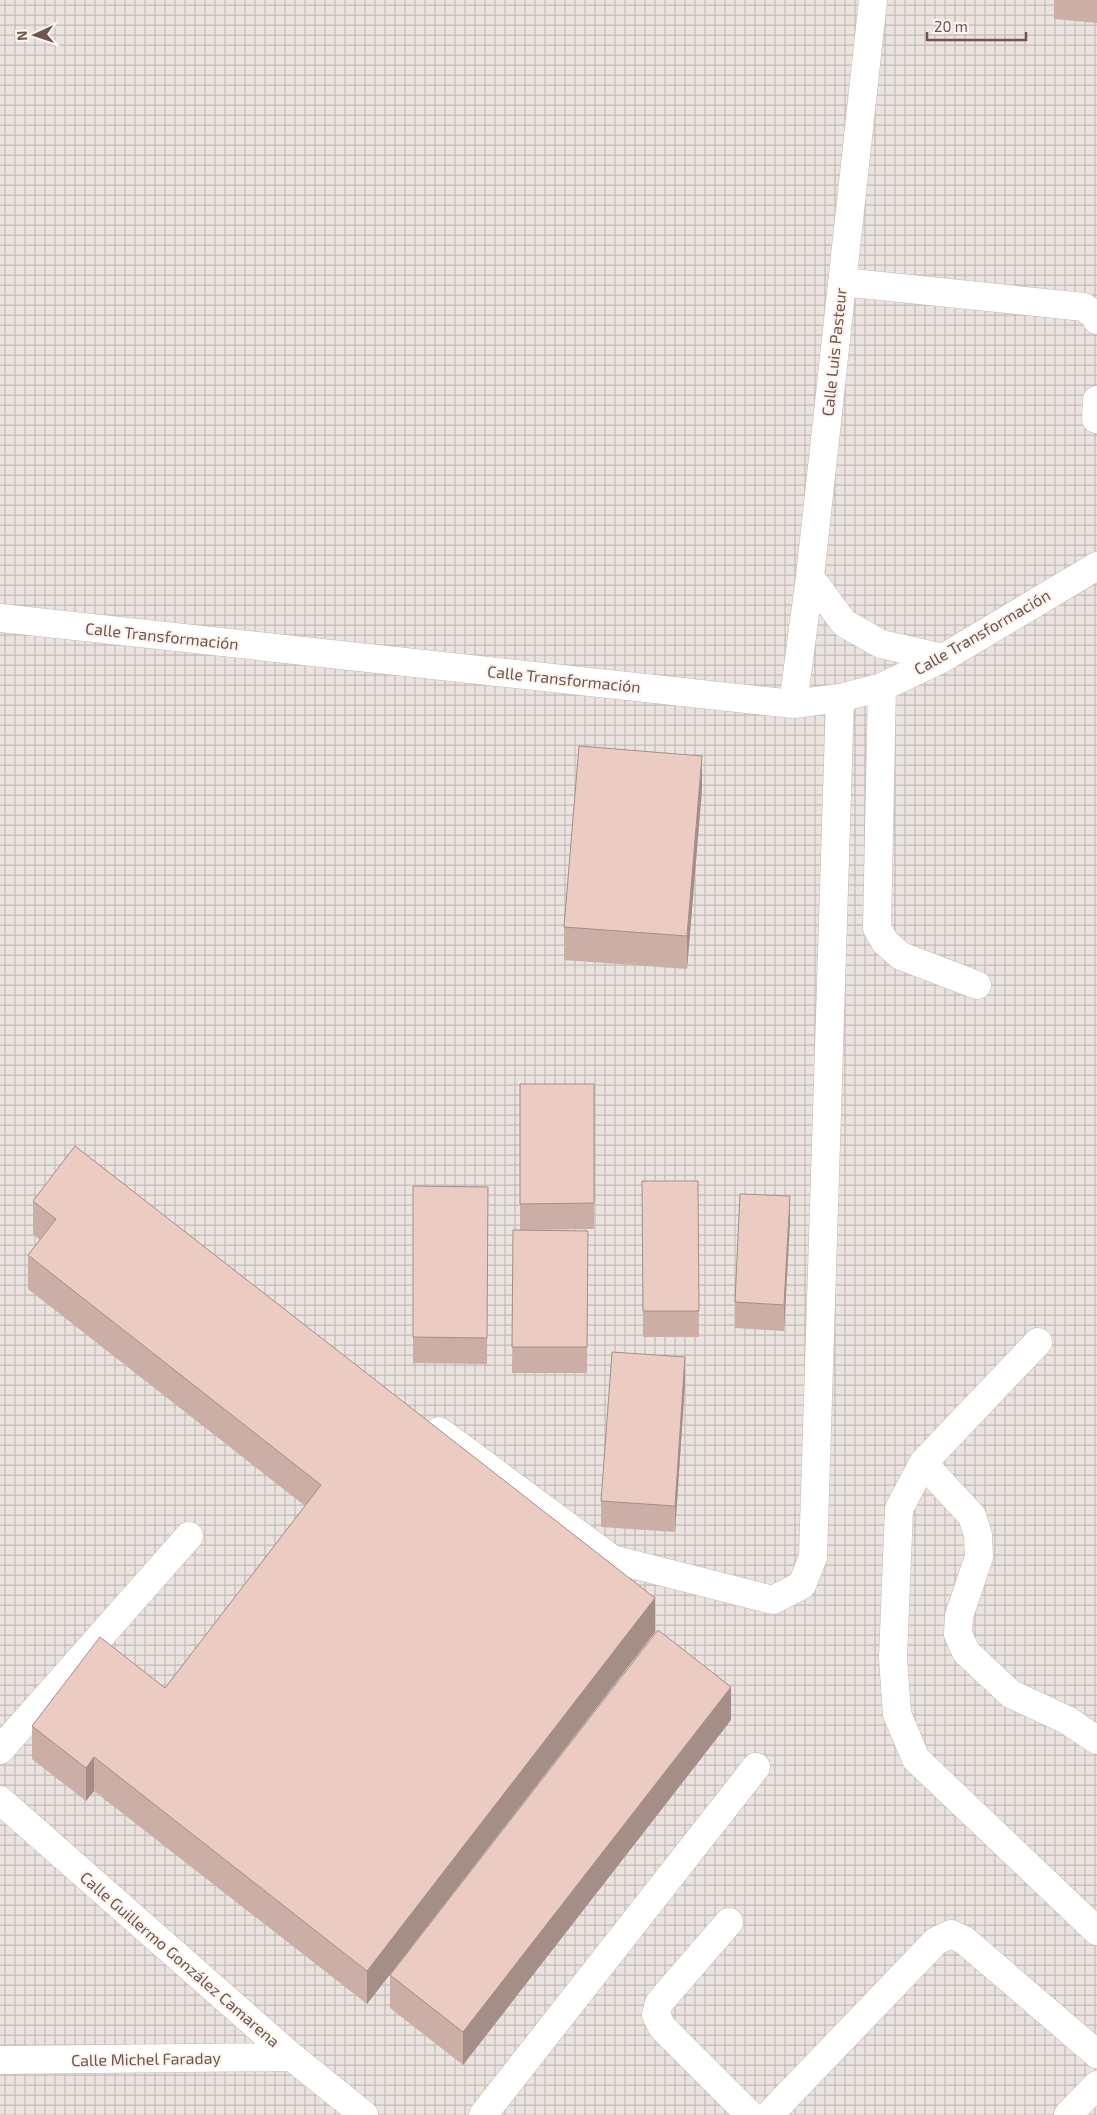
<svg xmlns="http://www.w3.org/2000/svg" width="1097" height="2115" font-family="'Exo 2',sans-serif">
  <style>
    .industrial { fill: url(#industrial-grid) }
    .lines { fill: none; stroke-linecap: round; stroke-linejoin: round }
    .minor-casing { stroke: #ccb8b1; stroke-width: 29 }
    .minor { stroke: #fff; stroke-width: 28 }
    .wall { fill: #cbafa7 }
    .shaded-wall { fill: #a58e88 }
    .building { fill: #eccbc2; stroke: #a58e88 }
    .labels { text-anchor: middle; stroke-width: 4; stroke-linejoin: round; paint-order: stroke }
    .street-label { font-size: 16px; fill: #70544f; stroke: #fdf4ed }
  </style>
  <defs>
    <pattern id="industrial-grid" width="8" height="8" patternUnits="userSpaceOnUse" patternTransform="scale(1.25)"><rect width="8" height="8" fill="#eae3e0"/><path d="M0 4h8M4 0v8" fill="none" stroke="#c2bbb8"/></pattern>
  </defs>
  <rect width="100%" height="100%" fill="#faefe7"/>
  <path class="industrial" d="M0,0H1097V2115H0Z"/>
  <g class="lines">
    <defs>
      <path id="minor" d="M842,282L1084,307L1096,317L1097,320
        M1096,419L1097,400
        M810,577L844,623L881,644L943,658
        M0,618L793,704L840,698L882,687L943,658L1097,566
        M882,687L877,928L885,942L901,956L977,985
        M793,704L810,577L873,0
        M1038,1342L923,1463L899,1509L893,1658L897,1714L916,1759L1097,1931
        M439,1431L612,1559L773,1600L802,1585L813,1557L840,698
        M923,1463L972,1516L978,1535L979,1557L959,1616L958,1634L966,1652L1011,1694L1067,1720L1097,1740
        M0,1750L189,1536
        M0,1800L292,2057L364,2115
        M729,1922L659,2003L656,2015L662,2027L750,2115
        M0,2060L292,2057
        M483,2115L756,1767
        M769,2115L936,1941L951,1934L964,1940L1097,2054
        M1068,2115L1097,2085"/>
    </defs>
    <use href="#minor" class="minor-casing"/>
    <use href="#minor" class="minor"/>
  </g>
  <path class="wall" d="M1054,0H1097V23L1054,19Z
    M702,789L687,969L564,960V927Z
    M520,1084H594V1229L525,1230L588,1231L587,1373H512L513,1230H520Z
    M642,1181H698L699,1337H643Z
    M413,1186L488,1187L487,1364L413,1363Z
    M33,1201L655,1632L367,2004L94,1791L86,1801L32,1759V1726L165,1688L305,1506L28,1289V1255L40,1240L33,1234Z
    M790,1222L784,1331L735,1328V1302Z
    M685,1383L675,1532L601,1527V1501Z
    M731,1720L463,2065L390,2008V1975Z"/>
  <path class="shaded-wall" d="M702,756V789L687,969V936Z
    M790,1196V1222L784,1331V1305Z
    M685,1357V1383L675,1532V1506Z
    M655,1598V1632L367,2004V1971Z
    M731,1687V1720L463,2065V2032Z
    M94,1757V1791L86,1801V1768Z"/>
  <path class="building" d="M579,746L702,756L687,936L564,927Z
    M520,1084H594V1203L520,1204Z
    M75,1146L655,1598L367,1971L94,1757L86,1768L32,1726L100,1637L165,1688L321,1485L28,1255L56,1219L33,1201Z
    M642,1181H698L699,1311H643Z
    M413,1186L488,1187L487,1338L413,1337Z
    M740,1194L790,1196L784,1305L735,1302Z
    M513,1230L588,1231L587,1347H512Z
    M612,1352L685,1357L675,1506L601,1501Z
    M658,1630L731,1687L463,2032L390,1975Z"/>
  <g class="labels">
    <g class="street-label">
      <text transform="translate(834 352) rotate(-84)" y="6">Calle Luis Pasteur</text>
      <text transform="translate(982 632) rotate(-30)" y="6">Calle Transformación</text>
      <text transform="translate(162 636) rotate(6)" y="6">Calle Transformación</text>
      <text transform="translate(564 679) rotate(6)" y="6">Calle Transformación</text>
      <text transform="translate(180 1959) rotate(41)" y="6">Calle Guillermo González Camarena</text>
      <text transform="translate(146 2059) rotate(-1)" y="6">Calle Michel Faraday</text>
    </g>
  </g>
  <g transform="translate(35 35) rotate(267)" stroke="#fdf4ed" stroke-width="4" paint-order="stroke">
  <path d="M0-4L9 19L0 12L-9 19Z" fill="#70544f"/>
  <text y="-8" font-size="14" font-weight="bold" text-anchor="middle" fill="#70544f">N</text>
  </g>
  <path d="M927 32v8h99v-8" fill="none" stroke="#70544f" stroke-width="2.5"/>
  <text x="934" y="32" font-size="15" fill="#70544f" stroke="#fdf4ed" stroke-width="4" paint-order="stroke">20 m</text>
</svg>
